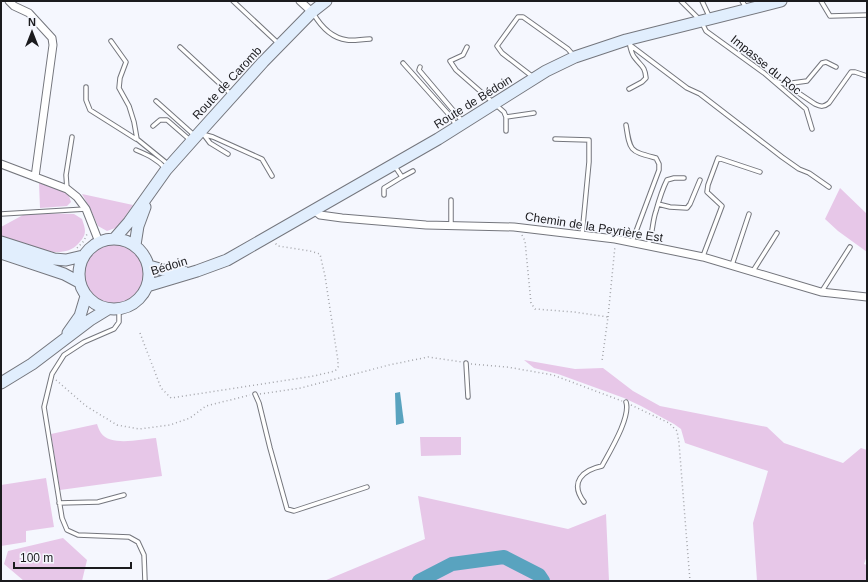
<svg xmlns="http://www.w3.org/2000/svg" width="868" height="582" font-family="Helvetica,sans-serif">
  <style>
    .green { fill: #e7c7e8 }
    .water { fill: #59a3bf }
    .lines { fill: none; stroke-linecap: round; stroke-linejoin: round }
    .river { stroke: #59a3bf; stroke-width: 14 }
    .service-casing { stroke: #74767d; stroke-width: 5.5 }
    .minor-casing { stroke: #74767d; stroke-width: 9 }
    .secondary-casing { stroke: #74767d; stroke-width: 13 }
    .path { stroke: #a4a5aa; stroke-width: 1.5; stroke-dasharray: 1 3; stroke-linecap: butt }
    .service { stroke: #fff; stroke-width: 3.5 }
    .minor { stroke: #fff; stroke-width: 7 }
    .secondary { stroke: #e1eefd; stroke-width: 11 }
    .labels { text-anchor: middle; stroke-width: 3; stroke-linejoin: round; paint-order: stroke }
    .street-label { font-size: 12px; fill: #1b1b1e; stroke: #f5f7fe }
  </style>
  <rect width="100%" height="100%" fill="#f5f7fe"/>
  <path class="green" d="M39,183L68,193L71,202L67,206L40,208Z
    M840,188L867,214V252L838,231L825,219Z
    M82,194L133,205L118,227L107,231L98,226L90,208Z
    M40,213L74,214L82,219C86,231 87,234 78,244C61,263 21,243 1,237V227L23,215Z
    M84 274a30 30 0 1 1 60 0a30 30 0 1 1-60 0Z
    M524,360L575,369L603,368L633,391L660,406L767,427L784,443L843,463L861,448L867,450V556L864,564L867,565V581H757L753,523L768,471L685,443L681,429L674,424L641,406L624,398L558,374L534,368Z
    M97,424C98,427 99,430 101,433C111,447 141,439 156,438L162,476L60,490L51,434Z
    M420,437H461V455L421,456Z
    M46,478L54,527L26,531V542L1,546V485Z
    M418,496L568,529L606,514L609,581H324L425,539Z
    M63,538L87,560L82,581H24L4,564L8,551Z"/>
  <path class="water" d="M400,392L404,423L396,425L395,393Z"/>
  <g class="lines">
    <path class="river" d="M419,581L452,564L504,557L539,575L543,581"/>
    <defs>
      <path id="service" d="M233,1L279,44
        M681,1L701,21L706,31L764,73L806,109L812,129
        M702,1L710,18
        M742,1L747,9
        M821,1L830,16L867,15
        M313,13C320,25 331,38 347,40C354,41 362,39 370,39
        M111,41L126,62L120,78L119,88L129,106L134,122L137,139L169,165
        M627,41L630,45L687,88L700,94L782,157L799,169L809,173L829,187
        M180,47L232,95
        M467,47L463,55L450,61L456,70L504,112L506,117V131
        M403,63L452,118L456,126
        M420,67L419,70L463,122
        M533,77L502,53L497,46L518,17H523L568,49L574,56
        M774,81L785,84L807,81L822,63L826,62L836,67
        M785,84L815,104C821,107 824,107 829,103L851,72H855L867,76
        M86,87V100L90,110L136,139
        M629,89L642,82L646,78C645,66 641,66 635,58C632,55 631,50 630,46
        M156,101L194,135
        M506,117L534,113
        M626,125C630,152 630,151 656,158L659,164V170L632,242
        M153,126L160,120H167L190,140
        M202,134L213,137L262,159L272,176
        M204,135L210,143L228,154
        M555,139L589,140V162L582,235
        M136,150C148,155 157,159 166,169
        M402,177L413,171
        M67,189L66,175L72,137
        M384,195V188L402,177L394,165
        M451,200V225
        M658,204L670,207L687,208L690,204L700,180
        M1,214L86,209
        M648,245C653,234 652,222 656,211C659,200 662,190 667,180L674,178H684
        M703,256L722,206L707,192L708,185L718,158L760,172
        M732,265L749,214
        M753,271L777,233
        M822,291L850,247
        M119,309V322L114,329L84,342L64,355L52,374L44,407L62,518L67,530L78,535L129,537L138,542L144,555L145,581
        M466,363L468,397
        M255,394L259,403L270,448L287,509L294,511L367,487
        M584,502C569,482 583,470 602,466C610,451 631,417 626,402
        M59,503L98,502L124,495"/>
      <path id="minor" d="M9,1L14,6L29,13L52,38L53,45L35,177
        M300,1L312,12
        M1,164L67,189L77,197L86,209L99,242
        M314,210L320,215L342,218L426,225L514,227L615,239L703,257L821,292L867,297"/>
      <path id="secondary" d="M115,238L129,222L166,170L199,133L263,62L312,12L326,1
        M79 274a35 35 0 1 1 70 0a35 35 0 1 1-70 0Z
        M1,242L54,259L66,260L83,256
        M135,245L138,226L145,207
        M1,253L64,274L79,282
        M149,266L163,270L184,272
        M147,286L197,271L227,260L438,139L546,71L575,57L626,40L781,1
        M68,333L80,316L86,296
        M1,383L32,364L90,320L108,309"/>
    </defs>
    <use href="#service" class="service-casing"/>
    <use href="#minor" class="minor-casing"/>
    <use href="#secondary" class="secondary-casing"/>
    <path class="path" d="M522,235L525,241L531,303L535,309L574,312L608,317L602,361
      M77,248L84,241L87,234
      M608,317L615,246
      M140,333L161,388L171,398L314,376L335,371L338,367V361L325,276L320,254L310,251L278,246L274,242
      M471,364L507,367L553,375L622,401
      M56,380L86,406L117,425L139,429L170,425L190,418L206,406L250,395
      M260,394L301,388L389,365L428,357L462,362
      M631,405L669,423L677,431L679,443L690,581"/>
    <use href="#service" class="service"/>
    <use href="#minor" class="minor"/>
    <use href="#secondary" class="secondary"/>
  </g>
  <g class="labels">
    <g class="street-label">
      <text transform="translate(766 65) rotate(39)" y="4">Impasse du Roc</text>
      <text transform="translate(227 83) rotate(-47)" y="4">Route de Caromb</text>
      <text transform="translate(473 102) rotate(-32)" y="4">Route de Bédoin</text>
      <text transform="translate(594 227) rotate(9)" y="4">Chemin de la Peyrière Est</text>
      <text transform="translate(169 266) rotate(-17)" y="4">Bédoin</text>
    </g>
  </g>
  <rect width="868" height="582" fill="none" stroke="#1b1b1e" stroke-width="4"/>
  <g transform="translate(32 32)" stroke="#f5f7fe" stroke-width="3" paint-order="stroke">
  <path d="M0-3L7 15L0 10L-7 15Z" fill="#1b1b1e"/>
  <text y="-6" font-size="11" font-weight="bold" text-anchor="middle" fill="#1b1b1e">N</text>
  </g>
  <path d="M14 562v6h117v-6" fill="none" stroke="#1b1b1e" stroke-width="2"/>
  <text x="20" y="562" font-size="12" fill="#1b1b1e" stroke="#f5f7fe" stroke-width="3" paint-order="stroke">100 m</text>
</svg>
